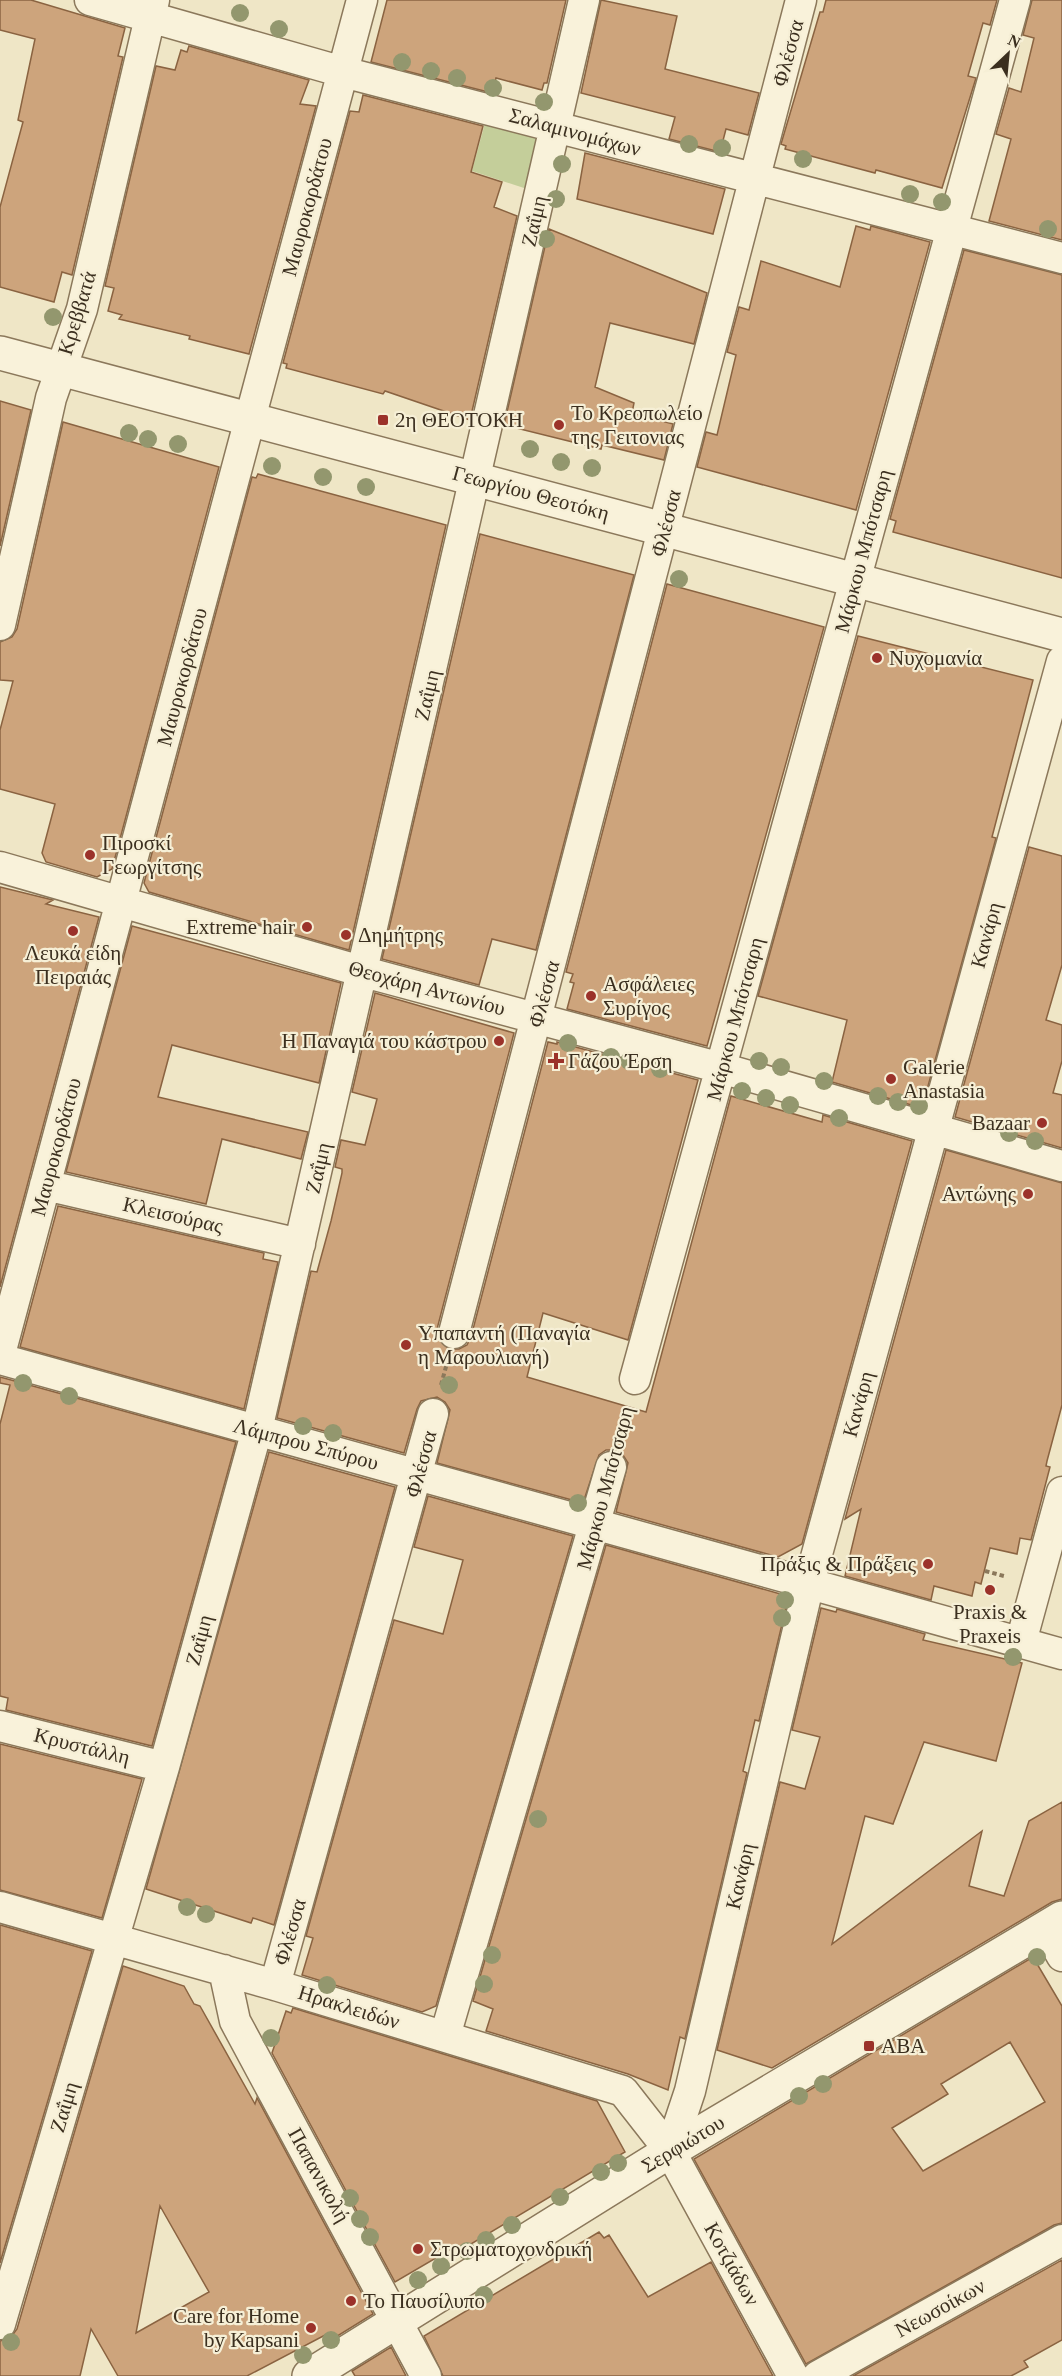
<svg xmlns="http://www.w3.org/2000/svg" width="1062" height="2376" font-family="'Times New Roman',serif">
  <style>
    .green { fill: #c4ce9a }
    .building { fill: #cda47c; stroke: #8a6341; stroke-width: 1.5; fill-rule: evenodd }
    .lines { fill: none; stroke-linecap: round; stroke-linejoin: round }
    .minor-casing { stroke: #8b785b; stroke-width: 33 }
    .tertiary-casing { stroke: #8b785b; stroke-width: 36 }
    .path { stroke: #8b785b; stroke-width: 4; stroke-dasharray: 4.5 3; stroke-linecap: butt }
    .minor { stroke: #f9f2da; stroke-width: 30 }
    .tertiary { stroke: #f9f2da; stroke-width: 33 }
    .tree { fill: #93976e }
    .poi-dot { fill: #9b322a; stroke: #f6efd6; stroke-width: 2 }
    .labels { text-anchor: middle; stroke-width: 4.5; stroke-linejoin: round; paint-order: stroke }
    .street-label { font-size: 21px; fill: #3b2f1f; stroke: #f6efd6 }
    .poi-label { font-size: 21px; fill: #3b2f1f; stroke: #f6efd6; text-anchor: start }
  </style>
  <rect width="100%" height="100%" fill="#efe6c6"/>
  <path class="green" d="M485,123L539,137L527,189L472,171Z"/>
  <path class="building" d="M0,0H31L125,28L118,56L123,57L72,275L62,272L54,302L0,287V207L23,122L18,120L35,39L0,30Z
    M387,0H566L547,83H544L542,90L496,78L492,93L371,62Z
    M601,0L677,16L665,69L759,93L748,135L726,129L720,152L669,139L675,117L581,93Z
    M826,0H997L990,25L983,23L968,76L976,78L942,188L876,170L875,173L822,159L785,149L786,146L781,144L820,12H823Z
    M1032,0H1062V240L989,221L1011,139L996,134L1009,88L1021,92L1034,38L1023,35Z
    M189,46L309,80L300,104L316,106L249,354L189,339L190,336L119,319L122,315L108,311L114,288L105,286L156,66L175,70L181,50L187,52Z
    M363,95L483,126L471,172L502,182L494,207L517,216L470,420L385,391L383,394L286,368L287,364L283,363L350,111L359,112Z
    M585,153L725,189L713,234L577,199Z
    M856,226L870,230L871,226L930,242L856,510L697,467L706,432L717,435L736,355L727,352L739,307L749,310L761,261L840,287Z
    M549,229L707,293L694,344L610,323L595,387L634,403L632,413L673,424L664,460L602,445L601,449L504,425Z
    M964,250L1062,275V578L893,532L896,521L890,519Z
    M0,401L31,410L0,546Z
    M63,422L219,467L112,869L97,877L46,862L42,853L55,804L0,789V730L13,681L0,680V642L12,637L17,629Z
    M258,474L446,525L349,950L149,892L144,883L252,477L256,478Z
    M480,534L634,575L536,950L492,939L479,985L382,959Z
    M667,584L824,627L707,1046L567,1009L574,983L570,982L573,974L566,972Z
    M858,636L1033,680L992,837L996,838L922,1108L832,1082L847,1020L758,996Z
    M1029,847L1062,856V965L1046,1020L1062,1025V1061L1053,1093L1062,1095V1148L955,1117Z
    M0,887L53,900L46,904L99,917L0,1287Z
    M132,926L341,983L319,1083L172,1045L158,1097L308,1132L301,1159L222,1139L206,1204L66,1172Z
    M375,993L514,1033L437,1329L438,1338L449,1349H459L467,1345L471,1337L548,1042L557,1044V1042L698,1080L628,1340L543,1313L527,1377L646,1412L731,1096L822,1122L823,1115L912,1141L802,1544L778,1557L616,1512L628,1463L623,1455L615,1450H606L599,1455L583,1503L437,1463L450,1410L445,1402L437,1397L421,1401L417,1409L404,1453L277,1418L311,1271L317,1272L331,1221L342,1173V1169L335,1167L341,1140L365,1145L377,1099L352,1092Z
    M946,1150L1062,1183V1405L1047,1461L1046,1466L1050,1467L1031,1540L1020,1538L1017,1554L990,1548L981,1584L975,1582L972,1596L934,1586L931,1600L845,1576L861,1509L845,1519Z
    M58,1206L264,1253L263,1259L278,1262L244,1409L20,1347Z
    M0,1377L236,1442L152,1746L6,1710L8,1698L0,1696V1424L10,1385L0,1383Z
    M269,1452L395,1487L274,1925L253,1918L251,1923L146,1889Z
    M428,1496L573,1536L436,2006L422,2012L302,1975L313,1938L306,1936L394,1620L443,1634L463,1560L414,1547Z
    M606,1545L784,1595V1598L788,1599L759,1721L755,1720L743,1771L747,1773L685,2039L680,2037L668,2090L628,2074L486,2031L493,2009L473,2001Z
    M821,1608L836,1612L837,1609L925,1634L923,1640L1022,1663L996,1761L924,1742L893,1824L865,1816L832,1944L982,1831L969,1886L1004,1896L1029,1821L1062,1802V1899L1052,1902L772,2068L717,2050L780,1782L805,1789L820,1737L792,1730Z
    M0,1744L142,1779L102,1918L0,1890Z
    M0,1925L92,1951L0,2263Z
    M1033,1957L1062,2006V2223L1054,2225L806,2364L694,2159ZM1010,2042L1045,2102L923,2171L892,2128L948,2094L941,2084Z
    M123,1966L184,1986L194,2004L200,2006L255,2104L257,2098L373,2314L331,2340L327,2334L247,2376H118L91,2329L80,2376H0V2341L11,2337L17,2329ZM160,2206L209,2292L136,2333Z
    M293,2008L597,2101L625,2152L461,2250L458,2245L395,2282L272,2053L286,2011L291,2013Z
    M599,2232L604,2238L609,2235L648,2297L711,2262L773,2376H443L424,2336Z
    M1062,2260V2340L1024,2361L1028,2367L1011,2376H853Z
    M391,2347L406,2376H355L352,2371Z"/>
  <g class="lines">
    <defs>
      <path id="minor" d="M90,0L343,72L1062,258
        M0,625L51,398L82,309L154,0
        M0,867L364,972L721,1068L1062,1166
        M45,1185L300,1244
        M454,1333L801,0
        M0,1354L362,0
        M0,1359L1062,1654
        M635,1379L1015,0
        M1021,1642L1062,1492
        M0,1726L164,1767
        M0,1907L275,1985L623,2091L670,2151L793,2376
        M1046,1928L1062,1956
        M224,1970L235,2021L426,2376
        M275,1985L433,1414
        M445,2036L611,1467
        M670,2151L690,2091L809,1583L1062,661
        M0,2324L164,1767L257,1430L584,0
        M818,2376L1062,2240"/>
      <path id="tertiary" d="M0,353L1062,635
        M309,2376L670,2151L1062,1918"/>
    </defs>
    <use href="#minor" class="minor-casing"/>
    <use href="#tertiary" class="tertiary-casing"/>
    <path class="path" d="M441,1385L447,1363
      M620,1436L627,1409
      M985,1571L1004,1576"/>
    <use href="#minor" class="minor"/>
    <use href="#tertiary" class="tertiary"/>
  </g>
  <g class="tree">
    <circle cx="240" cy="13" r="9"/>
    <circle cx="279" cy="29" r="9"/>
    <circle cx="402" cy="62" r="9"/>
    <circle cx="431" cy="71" r="9"/>
    <circle cx="457" cy="78" r="9"/>
    <circle cx="493" cy="88" r="9"/>
    <circle cx="544" cy="102" r="9"/>
    <circle cx="689" cy="144" r="9"/>
    <circle cx="722" cy="148" r="9"/>
    <circle cx="803" cy="159" r="9"/>
    <circle cx="562" cy="164" r="9"/>
    <circle cx="910" cy="194" r="9"/>
    <circle cx="556" cy="199" r="9"/>
    <circle cx="942" cy="202" r="9"/>
    <circle cx="1048" cy="229" r="9"/>
    <circle cx="546" cy="239" r="9"/>
    <circle cx="53" cy="317" r="9"/>
    <circle cx="129" cy="433" r="9"/>
    <circle cx="148" cy="439" r="9"/>
    <circle cx="178" cy="444" r="9"/>
    <circle cx="530" cy="449" r="9"/>
    <circle cx="561" cy="462" r="9"/>
    <circle cx="272" cy="466" r="9"/>
    <circle cx="592" cy="468" r="9"/>
    <circle cx="323" cy="477" r="9"/>
    <circle cx="366" cy="487" r="9"/>
    <circle cx="679" cy="579" r="9"/>
    <circle cx="568" cy="1043" r="9"/>
    <circle cx="611" cy="1057" r="9"/>
    <circle cx="629" cy="1061" r="9"/>
    <circle cx="759" cy="1061" r="9"/>
    <circle cx="781" cy="1067" r="9"/>
    <circle cx="660" cy="1069" r="9"/>
    <circle cx="824" cy="1081" r="9"/>
    <circle cx="742" cy="1091" r="9"/>
    <circle cx="878" cy="1096" r="9"/>
    <circle cx="766" cy="1098" r="9"/>
    <circle cx="898" cy="1102" r="9"/>
    <circle cx="790" cy="1105" r="9"/>
    <circle cx="919" cy="1106" r="9"/>
    <circle cx="839" cy="1118" r="9"/>
    <circle cx="1009" cy="1133" r="9"/>
    <circle cx="1035" cy="1141" r="9"/>
    <circle cx="23" cy="1383" r="9"/>
    <circle cx="449" cy="1385" r="9"/>
    <circle cx="69" cy="1396" r="9"/>
    <circle cx="303" cy="1426" r="9"/>
    <circle cx="333" cy="1433" r="9"/>
    <circle cx="578" cy="1503" r="9"/>
    <circle cx="785" cy="1600" r="9"/>
    <circle cx="782" cy="1618" r="9"/>
    <circle cx="1013" cy="1657" r="9"/>
    <circle cx="538" cy="1819" r="9"/>
    <circle cx="187" cy="1907" r="9"/>
    <circle cx="206" cy="1914" r="9"/>
    <circle cx="492" cy="1955" r="9"/>
    <circle cx="1037" cy="1957" r="9"/>
    <circle cx="484" cy="1984" r="9"/>
    <circle cx="327" cy="1985" r="9"/>
    <circle cx="271" cy="2038" r="9"/>
    <circle cx="823" cy="2084" r="9"/>
    <circle cx="799" cy="2096" r="9"/>
    <circle cx="618" cy="2163" r="9"/>
    <circle cx="601" cy="2172" r="9"/>
    <circle cx="560" cy="2197" r="9"/>
    <circle cx="350" cy="2198" r="9"/>
    <circle cx="360" cy="2219" r="9"/>
    <circle cx="512" cy="2225" r="9"/>
    <circle cx="370" cy="2237" r="9"/>
    <circle cx="486" cy="2240" r="9"/>
    <circle cx="467" cy="2251" r="9"/>
    <circle cx="441" cy="2266" r="9"/>
    <circle cx="418" cy="2280" r="9"/>
    <circle cx="484" cy="2295" r="9"/>
    <circle cx="331" cy="2340" r="9"/>
    <circle cx="11" cy="2342" r="9"/>
    <circle cx="303" cy="2355" r="9"/>
  </g>
  <g class="poi-dot">
    <rect x="377" y="414" width="12" height="12" rx="3"/>
    <circle cx="559" cy="425" r="6"/>
    <circle cx="877" cy="658" r="6"/>
    <circle cx="90" cy="855" r="6"/>
    <circle cx="307" cy="927" r="6"/>
    <circle cx="73" cy="931" r="6"/>
    <circle cx="346" cy="935" r="6"/>
    <circle cx="591" cy="996" r="6"/>
    <circle cx="499" cy="1041" r="6"/>
    <path d="M553 1052h6v6h6v6h-6v6h-6v-6h-6v-6h6z"/>
    <circle cx="891" cy="1079" r="6"/>
    <circle cx="1042" cy="1123" r="6"/>
    <circle cx="1028" cy="1194" r="6"/>
    <circle cx="406" cy="1345" r="6"/>
    <circle cx="928" cy="1564" r="6"/>
    <circle cx="990" cy="1590" r="6"/>
    <rect x="863" y="2040" width="12" height="12" rx="3"/>
    <circle cx="418" cy="2249" r="6"/>
    <circle cx="351" cy="2301" r="6"/>
    <circle cx="311" cy="2328" r="6"/>
  </g>
  <g class="labels">
    <g class="street-label">
      <text transform="translate(788 53) rotate(-75)" y="7">Φλέσσα</text>
      <text transform="translate(575 132) rotate(15)" y="7">Σαλαμινομάχων</text>
      <text transform="translate(307 207) rotate(-75)" y="7">Μαυροκορδάτου</text>
      <text transform="translate(534 221) rotate(-77)" y="7">Ζαΐμη</text>
      <text transform="translate(77 313) rotate(-73)" y="7">Κρεββατά</text>
      <text transform="translate(531 493) rotate(15)" y="7">Γεωργίου Θεοτόκη</text>
      <text transform="translate(666 523) rotate(-76)" y="7">Φλέσσα</text>
      <text transform="translate(863 551) rotate(-75)" y="7">Μάρκου Μπότσαρη</text>
      <text transform="translate(182 677) rotate(-75)" y="7">Μαυροκορδάτου</text>
      <text transform="translate(427 695) rotate(-77)" y="7">Ζαΐμη</text>
      <text transform="translate(986 935) rotate(-75)" y="7">Κανάρη</text>
      <text transform="translate(427 988) rotate(15)" y="7">Θεοχάρη Αντωνίου</text>
      <text transform="translate(544 994) rotate(-75)" y="7">Φλέσσα</text>
      <text transform="translate(735 1019) rotate(-75)" y="7">Μάρκου Μπότσαρη</text>
      <text transform="translate(56 1147) rotate(-75)" y="7">Μαυροκορδάτου</text>
      <text transform="translate(318 1168) rotate(-77)" y="7">Ζαΐμη</text>
      <text transform="translate(173 1215) rotate(13)" y="7">Κλεισούρας</text>
      <text transform="translate(858 1404) rotate(-75)" y="7">Κανάρη</text>
      <text transform="translate(306 1444) rotate(15)" y="7">Λάμπρου Σπύρου</text>
      <text transform="translate(421 1464) rotate(-75)" y="7">Φλέσσα</text>
      <text transform="translate(605 1488) rotate(-75)" y="7">Μάρκου Μπότσαρη</text>
      <text transform="translate(199 1640) rotate(-75)" y="7">Ζαΐμη</text>
      <text transform="translate(82 1746) rotate(14)" y="7">Κρυστάλλη</text>
      <text transform="translate(740 1876) rotate(-77)" y="7">Κανάρη</text>
      <text transform="translate(290 1932) rotate(-74)" y="7">Φλέσσα</text>
      <text transform="translate(349 2007) rotate(17)" y="7">Ηρακλειδών</text>
      <text transform="translate(64 2107) rotate(-73)" y="7">Ζαΐμη</text>
      <text transform="translate(683 2144) rotate(-31)" y="7">Σερφιώτου</text>
      <text transform="translate(319 2175) rotate(61)" y="7">Παπανικολή</text>
      <text transform="translate(732 2264) rotate(61)" y="7">Κοτζιάδων</text>
      <text transform="translate(940 2308) rotate(-29)" y="7">Νεωσοίκων</text>
    </g>
    <g class="poi-label">
      <text x="571" y="420">Το Κρεοπωλείο<tspan x="571" dy="24">της Γειτονιας</tspan></text>
      <text x="395" y="427">2η ΘΕΟΤΟΚΗ</text>
      <text x="889" y="665">Νυχομανία</text>
      <text x="102" y="850">Πιροσκί<tspan x="102" dy="24">Γεωργίτσης</tspan></text>
      <text x="295" y="934" text-anchor="end">Extreme hair</text>
      <text x="358" y="942">Δημήτρης</text>
      <text x="73" y="960" text-anchor="middle">Λευκά είδη<tspan x="73" dy="24">Πειραιάς</tspan></text>
      <text x="603" y="991">Ασφάλειες<tspan x="603" dy="24">Συρίγος</tspan></text>
      <text x="487" y="1048" text-anchor="end">Η Παναγιά του κάστρου</text>
      <text x="568" y="1068">Γάζου Έρση</text>
      <text x="903" y="1074">Galerie<tspan x="903" dy="24">Anastasia</tspan></text>
      <text x="1030" y="1130" text-anchor="end">Bazaar</text>
      <text x="1016" y="1201" text-anchor="end">Αντώνης</text>
      <text x="418" y="1340">Υπαπαντή (Παναγία<tspan x="418" dy="24">η Μαρουλιανή)</tspan></text>
      <text x="916" y="1571" text-anchor="end">Πράξις &amp; Πράξεις</text>
      <text x="990" y="1619" text-anchor="middle">Praxis &amp;<tspan x="990" dy="24">Praxeis</tspan></text>
      <text x="881" y="2053">ΑΒΑ</text>
      <text x="430" y="2256">Στρωματοχονδρική</text>
      <text x="363" y="2308">Το Παυσίλυπο</text>
      <text x="299" y="2323" text-anchor="end">Care for Home<tspan x="299" dy="24">by Kapsani</tspan></text>
    </g>
  </g>
  <g transform="translate(1008 54) rotate(26)" stroke="#f6efd6" stroke-width="4.5" paint-order="stroke">
  <path d="M0-4.5L10 22L0 15L-10 22Z" fill="#3b2f1f"/>
  <text y="-9" font-size="16" font-weight="bold" text-anchor="middle" fill="#3b2f1f">N</text>
  </g>
</svg>
